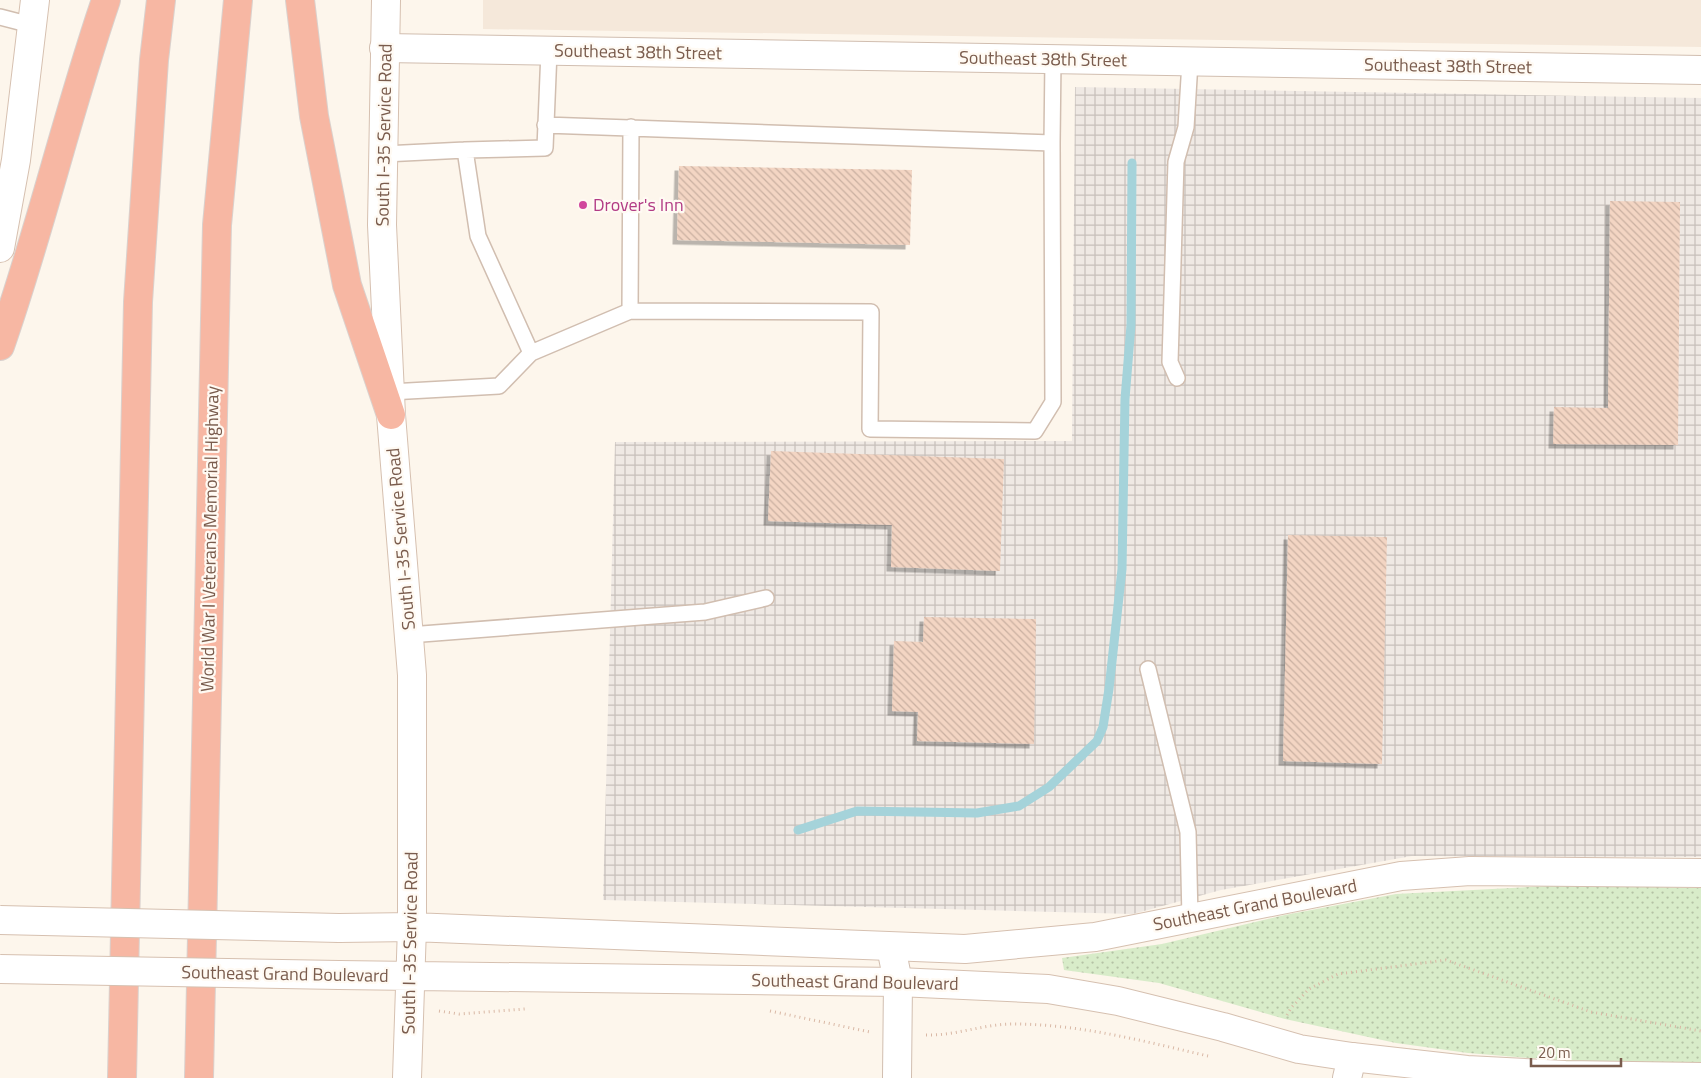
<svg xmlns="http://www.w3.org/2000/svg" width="1701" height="1078" font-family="'Titillium Web',sans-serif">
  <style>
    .residential { fill: #f5e8da }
    .industrial { fill: url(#industrial-grid) }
    .grass { fill: url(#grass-dots) }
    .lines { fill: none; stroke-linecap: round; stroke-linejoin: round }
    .stream { stroke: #a5d3da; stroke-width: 9 }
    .building { fill: url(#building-back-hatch); filter: url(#shadow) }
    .lane-casing { stroke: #d1beb0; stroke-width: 18 }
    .street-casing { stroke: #d1beb0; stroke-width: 30 }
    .secondary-casing { stroke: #d6c0b0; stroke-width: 30 }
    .highway-casing { stroke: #dad1cd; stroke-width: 30 }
    .path { stroke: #d9b8a5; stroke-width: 3; stroke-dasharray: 1 4; stroke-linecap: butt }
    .lane { stroke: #fff; stroke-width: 15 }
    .street { stroke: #fff; stroke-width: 28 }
    .secondary { stroke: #fff; stroke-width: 28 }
    .highway { stroke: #f7b7a3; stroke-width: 28 }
    .secondary-bridge-casing { stroke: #d6c0b0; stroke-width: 30; stroke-linecap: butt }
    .secondary-bridge { stroke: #fff; stroke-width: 28 }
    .hotel-dot { fill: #d1479c; stroke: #fffaf3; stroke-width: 2 }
    .labels { text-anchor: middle; stroke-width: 4.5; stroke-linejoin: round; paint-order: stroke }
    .street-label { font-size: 18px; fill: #7a5c4d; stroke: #fffaf3 }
    .hotel-label { font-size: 18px; fill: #b23c85; stroke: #fffaf3; text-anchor: start }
  </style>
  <defs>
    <pattern id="industrial-grid" width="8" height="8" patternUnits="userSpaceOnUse" patternTransform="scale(1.25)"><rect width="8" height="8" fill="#efe9e4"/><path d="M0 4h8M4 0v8" fill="none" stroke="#c7c0bb"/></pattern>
    <pattern id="grass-dots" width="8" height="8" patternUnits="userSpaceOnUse" patternTransform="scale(1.25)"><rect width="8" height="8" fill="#d8ecc9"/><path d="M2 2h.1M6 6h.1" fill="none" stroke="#b4c2a5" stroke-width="1.8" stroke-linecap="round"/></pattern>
    <pattern id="building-back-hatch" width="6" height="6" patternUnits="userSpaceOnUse" patternTransform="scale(1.25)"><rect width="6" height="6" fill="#f3d5c3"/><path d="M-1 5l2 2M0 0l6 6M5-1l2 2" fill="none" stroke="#cab0a1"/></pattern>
    <filter id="shadow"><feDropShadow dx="-4.5" dy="4.5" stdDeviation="0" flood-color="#0004"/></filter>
  </defs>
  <rect width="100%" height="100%" fill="#fdf6ec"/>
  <path class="residential" d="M483,0H1701V47L483,29Z"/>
  <path class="industrial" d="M1075,87L1701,98V857L1412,856L1221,890L1133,914L603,900L615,442L1072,441Z"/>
  <path class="grass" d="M1568,885L1701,888V1063L1568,1061L1468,1053L1396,1043L1285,1019L1159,983L1064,970L1062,958L1162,944L1285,915L1396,894Z"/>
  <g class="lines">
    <path class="stream" d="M798,830L857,811L977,813L1019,806L1049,787L1097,741L1103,727L1109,689L1122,569L1125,399L1131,325L1132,163"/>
  </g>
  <path class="building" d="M679,166L912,170L910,245L677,240Z
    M1610,201L1680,202L1678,445L1553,444L1554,407L1608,408Z
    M771,451L1004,459L1000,571L891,567L892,525L768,521Z
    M1288,535L1387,537L1382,764L1283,761Z
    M924,617L1036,619L1034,744L917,741L918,712L892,711L894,641L923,642Z"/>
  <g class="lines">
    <defs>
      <path id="lane" d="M0,17L31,25
        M545,125L1052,143L1053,402L1035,431L870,429L871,312L630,311L531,353L478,236L465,150L545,148L549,51
        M1052,143L1053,59
        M384,154L465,150
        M630,311L631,127
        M1177,378L1170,362L1176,162L1186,127L1190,62
        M390,392L499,386L531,353
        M409,635L705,612L766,598
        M1148,669L1188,832L1190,918"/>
      <path id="street" d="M384,48L1701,70
        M891,947L898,982L897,1078
        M1347,1078L1352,1057"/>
      <path id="secondary" d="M386,0L382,225L391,415L412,675V927L407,1078
        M0,248L16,160L35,0
        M339,928L412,927L965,949L1095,937L1401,876L1470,871L1701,873
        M339,975L898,982L1048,989L1118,1001L1223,1027L1299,1049L1352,1057L1467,1070L1565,1075L1701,1077"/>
      <path id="highway" d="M300,0L314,116L347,285L391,415
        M0,346C40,232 67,114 106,0
        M122,1078L138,302L154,60L161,0
        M199,1078L217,225L238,0"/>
    </defs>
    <use href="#lane" class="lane-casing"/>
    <use href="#street" class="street-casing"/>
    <use href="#secondary" class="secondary-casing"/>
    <use href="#highway" class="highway-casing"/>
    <path class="path" d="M439,1011L459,1014L525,1009
      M770,1011L870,1032
      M1287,1015L1291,1008L1309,989L1338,974L1446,960L1591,1012L1701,1031
      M926,1035C955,1036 983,1024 1013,1024C1079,1024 1143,1041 1208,1056"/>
    <use href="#lane" class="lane"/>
    <use href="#street" class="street"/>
    <use href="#secondary" class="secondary"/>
    <use href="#highway" class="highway"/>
    <defs>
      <path id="secondary-bridge" d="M0,920L339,928
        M0,969L339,975"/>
    </defs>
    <use href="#secondary-bridge" class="secondary-bridge-casing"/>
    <use href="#secondary-bridge" class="secondary-bridge"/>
  </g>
  <circle class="hotel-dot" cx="583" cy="205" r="5"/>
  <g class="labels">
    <g class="street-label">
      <text transform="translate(638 52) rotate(1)" y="6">Southeast 38th Street</text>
      <text transform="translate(1043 59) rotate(1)" y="6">Southeast 38th Street</text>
      <text transform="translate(1448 66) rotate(1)" y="6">Southeast 38th Street</text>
      <text transform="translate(384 135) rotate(-89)" y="6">South I-35 Service Road</text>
      <text transform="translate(210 539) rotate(-89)" y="6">World War I Veterans Memorial Highway</text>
      <text transform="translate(401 539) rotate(-95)" y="6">South I-35 Service Road</text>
      <text transform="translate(1255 905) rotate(-11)" y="6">Southeast Grand Boulevard</text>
      <text transform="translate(410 943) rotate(-89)" y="6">South I-35 Service Road</text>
      <text transform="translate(285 974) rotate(1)" y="6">Southeast Grand Boulevard</text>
      <text transform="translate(855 982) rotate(1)" y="6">Southeast Grand Boulevard</text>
    </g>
    <g class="hotel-label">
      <text x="593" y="211">Drover's Inn</text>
    </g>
  </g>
  <path d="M1531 1058v8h90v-8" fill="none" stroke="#7a5c4d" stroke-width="2.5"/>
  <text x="1538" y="1058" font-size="15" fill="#7a5c4d" stroke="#fffaf3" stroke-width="4" paint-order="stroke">20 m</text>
</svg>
